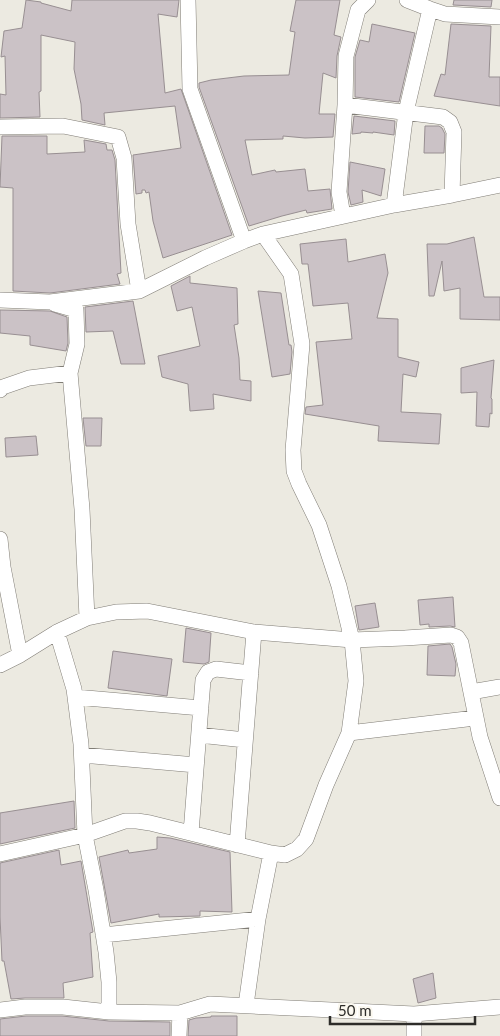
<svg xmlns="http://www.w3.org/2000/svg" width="500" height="1036" font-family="Lato,sans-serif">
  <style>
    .building { fill: #cbc2c6; stroke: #988f92 }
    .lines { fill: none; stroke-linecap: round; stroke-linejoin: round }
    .minor-casing { stroke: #807d76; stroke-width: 16 }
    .minor { stroke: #fff; stroke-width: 15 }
  </style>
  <rect width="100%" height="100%" fill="#eceae1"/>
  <path class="building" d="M26,0L41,2V3L71,11L72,0H179L177,17L158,14L165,93L181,89L232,235L163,258L153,221L149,192L146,193L145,190H142V193L136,194L133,155L181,148L175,106L104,113L105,125L82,120L81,104L74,69L75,42L41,35V91L39,92L40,117L0,118V94L6,95L5,56L1,57L4,31L22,28Z
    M296,0H340L334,35L341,37L337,56L336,78L323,73L319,114H335L333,137L305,138L283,136V139L245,140L252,175L275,170L276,172L305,169L308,191L330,189L332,209L307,213L306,210L282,216L249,226L199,87V83L211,80L244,76L289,75L295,32L290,31Z
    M454,0H492L491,7L453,5Z
    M372,24L415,33L399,102L355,97V57L360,40L369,42Z
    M451,24L491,26L489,77H500V106L434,96L441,74L445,75Z
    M354,116L395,121L394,135L373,132V133L361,132V133L352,134Z
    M425,126H439L442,128L445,134L444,153H424Z
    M2,136H47V154L85,152L84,140L106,144L107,150H112L115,160L121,273L117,274L120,284L50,293L13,291V188L0,187Z
    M350,162L385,169L381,196L362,190L363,202L351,205L348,192Z
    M474,237L484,297H500V320L460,319V288L444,291L442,261L434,296H429L427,244H447Z
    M346,239L348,262L385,254L388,273L377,318L398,319V357L419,362L416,377L403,374L401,412L441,414L439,444L378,441L379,426L305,414L306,407L323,405L316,342L352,339L348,303L313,306L308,264H302L300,244Z
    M190,276V283L237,288L238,324L234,325L239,358L240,380L251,381V401L213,394L214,409L190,411L188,384L162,377L158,356L200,346L192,307L177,311L171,286Z
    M258,291L281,293L289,345H291L292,352L290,374L272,377Z
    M133,301L145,364H121L113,331L86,332L85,307Z
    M0,310L50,311L67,317L68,343L66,351L30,345V336L0,333Z
    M494,360L491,398L492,399V414L490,413L489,427L476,426L477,392L461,393V368Z
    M83,418H102L101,446H86Z
    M36,436L38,455L6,457L5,438Z
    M453,597L455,627L450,626L429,627V624L420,625L418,600Z
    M375,603L379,627L359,630L355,606Z
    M186,628L211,633L209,662L204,664L183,662Z
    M450,644L452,647L456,664L455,676L427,675L428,646Z
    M113,651L172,659L167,696L108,688Z
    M74,801L75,828L0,844V813Z
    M157,837L170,838L230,852L232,912L200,911V916L159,917V914L111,923L99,857L128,850L129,853L157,849Z
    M59,850L61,865L81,861L93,932L90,933L93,977L63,983L64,998H25L11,999L4,961H2L0,917V863Z
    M433,973L436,998L418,1003L413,979Z
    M26,1016H62L109,1021L170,1022V1036H0V1019Z
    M211,1016H237V1036H188L189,1020L196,1018L211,1017Z"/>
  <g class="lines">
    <defs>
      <path id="minor" d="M188,0L190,89L244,241
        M407,0L430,9L445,14L500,17
        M345,105L443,117L450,122L454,132L452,195
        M0,127L63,126L118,137L124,158L128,224L139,291
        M394,205L406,112L430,9
        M343,216L339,192L345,105L346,56L358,10L368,0
        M263,234L291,274L302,344L293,450L294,471L299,484L319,525L339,586L352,640L356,681L349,733L326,785L306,839L297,849L285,855L271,853
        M0,300L50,302L139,291L205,258L244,241L263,234L394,205L452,195L500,185
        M55,304L76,310L77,344L70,373L82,509L87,618
        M0,390L3,387L29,378L70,373
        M0,539L3,567L20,655
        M57,632L74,689L81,744L85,835L96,890L106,952L109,982V1012
        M0,665L20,655L57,632L87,618L116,612L147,611L254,632L352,640L405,638L451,635L457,637L461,643L480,737L500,798
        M471,692L500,687
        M75,697L201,708
        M349,733L475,718
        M199,735L245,740
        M82,755L196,765
        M191,833L203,680L208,672L216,669L251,673
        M237,845L254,632
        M0,854L85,835L125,821H137L150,823L271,853L258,919L246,1005
        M103,935L258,919
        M0,1010L25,1007H63L109,1012L180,1013L210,1004L414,1014L500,1007
        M179,1036L180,1013
        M414,1036V1014"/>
    </defs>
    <use href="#minor" class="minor-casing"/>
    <use href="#minor" class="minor"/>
  </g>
  <path d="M330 1016v8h145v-8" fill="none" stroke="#2d2c29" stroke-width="2.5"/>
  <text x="338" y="1016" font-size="15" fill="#2d2c29" stroke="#faf7ee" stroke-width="4" paint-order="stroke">50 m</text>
</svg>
